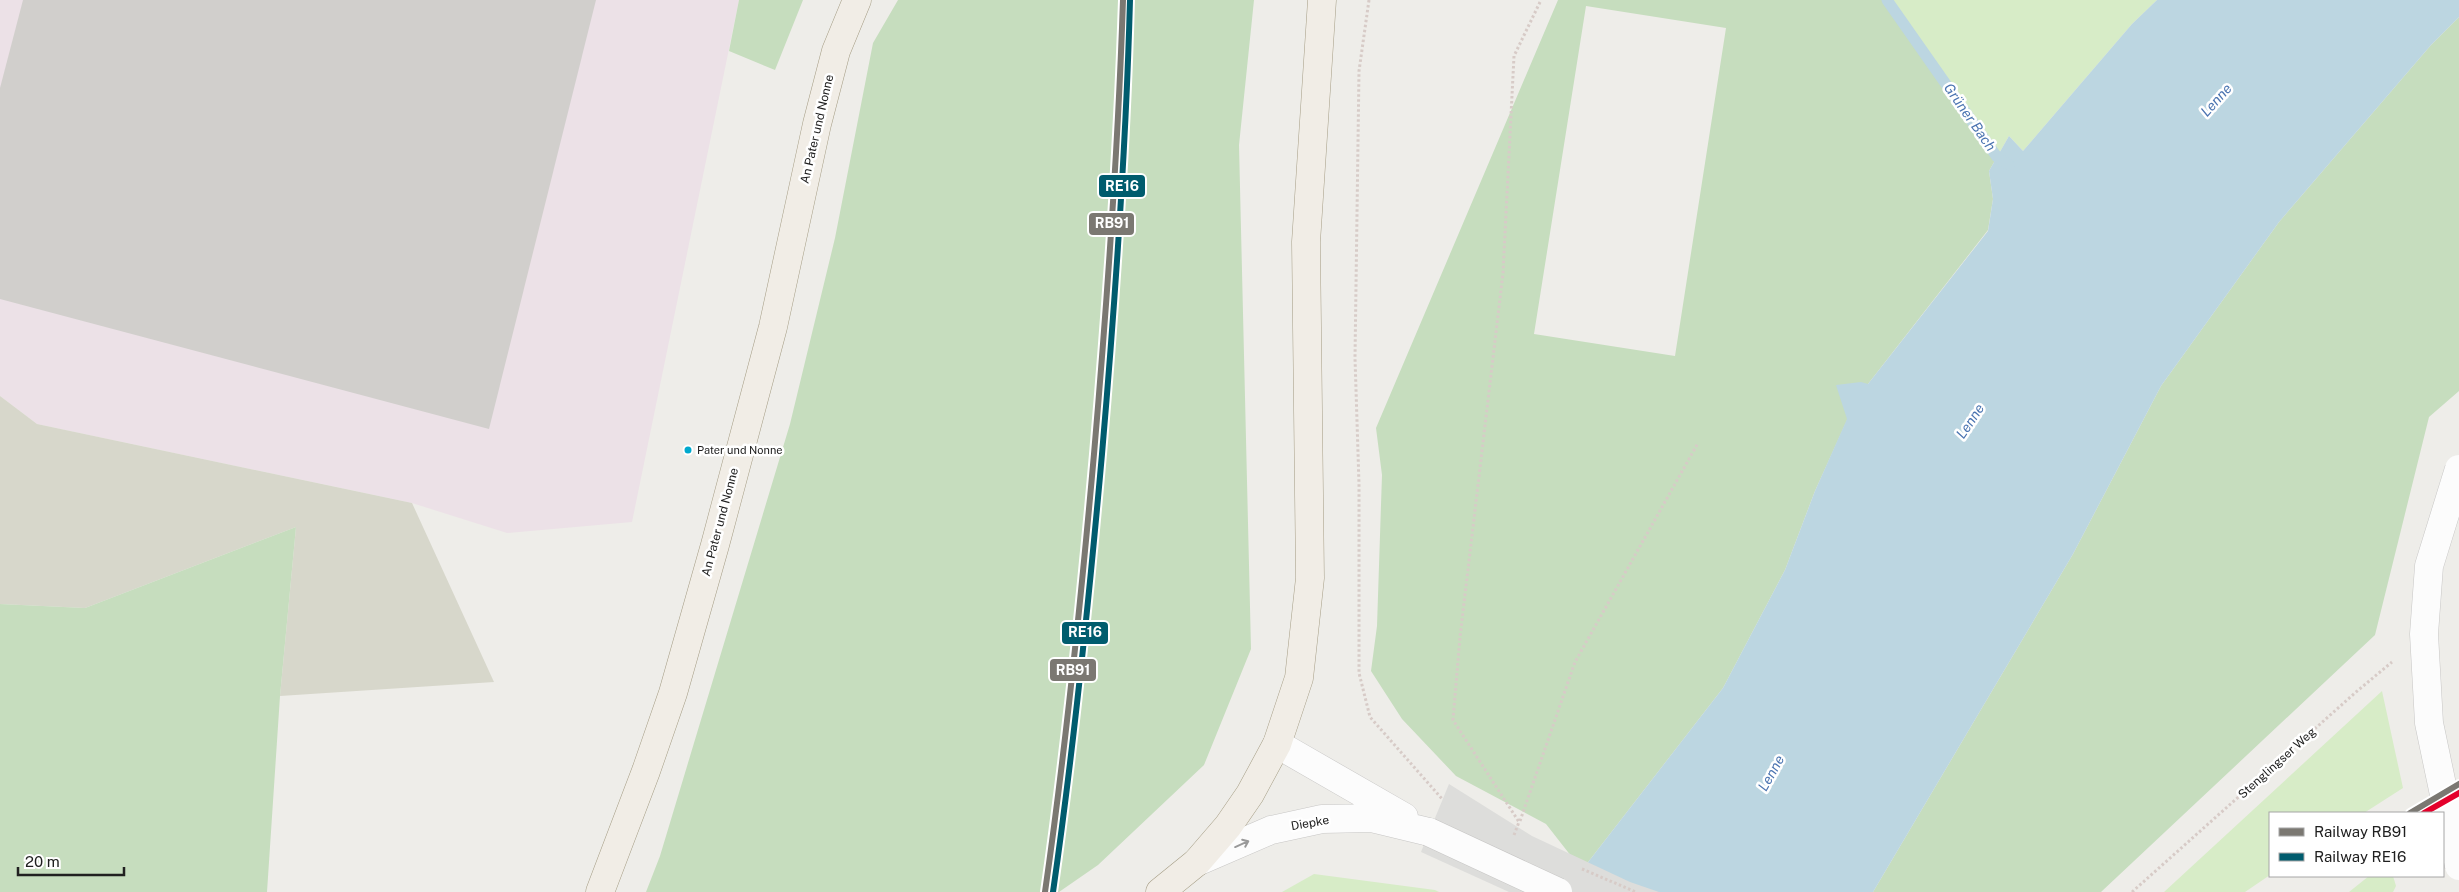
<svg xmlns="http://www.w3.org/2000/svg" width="2459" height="892" font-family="'Public Sans',sans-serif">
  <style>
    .industrial { fill: #ece1e7 }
    .construction { fill: #d7d7cb }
    .grass { fill: #d7ecc7 }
    .forest { fill: #c6ddbe; fill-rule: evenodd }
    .water { fill: #bcd6e1 }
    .pier { fill: #dddddb }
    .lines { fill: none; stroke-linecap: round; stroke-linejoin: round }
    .stream { stroke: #bcd6e1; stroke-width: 11 }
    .building { fill: #d1cfcc }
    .minor-casing { stroke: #c7c6c5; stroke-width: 29 }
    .major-casing { stroke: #a59d85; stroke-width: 29 }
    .path { stroke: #d7cbc7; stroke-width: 3; stroke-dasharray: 2.5 2.5; stroke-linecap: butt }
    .minor { stroke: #fcfcfc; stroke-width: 28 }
    .major { stroke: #f1ede6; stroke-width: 28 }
    .minor-bridge-casing { stroke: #c7c6c5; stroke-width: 29; stroke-linecap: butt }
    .path-bridge { stroke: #d7cbc7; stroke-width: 3; stroke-dasharray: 2.5 2.5; stroke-linecap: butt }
    .minor-bridge { stroke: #fcfcfc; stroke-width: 28 }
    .rail-1-casing { stroke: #fff; stroke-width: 10 }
    .rail-2-casing { stroke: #fff; stroke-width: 10 }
    .rail-3-casing { stroke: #fff; stroke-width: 10 }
    .rail-1 { stroke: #7b7872; stroke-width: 6 }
    .rail-2 { stroke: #005c6e; stroke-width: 6 }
    .rail-3 { stroke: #e4002b; stroke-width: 6 }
    .oneway { stroke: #999 }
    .bus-dot { fill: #00a9ce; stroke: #fff; stroke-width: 2 }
    .labels { text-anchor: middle; stroke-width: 5; stroke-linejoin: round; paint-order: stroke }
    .bus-label { font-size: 11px; fill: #202020; stroke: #fff; text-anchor: start }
    .street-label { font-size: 12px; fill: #202020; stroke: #fff }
    .water-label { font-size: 14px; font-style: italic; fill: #4b74b1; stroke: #fff }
    .line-badge { stroke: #fff; stroke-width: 2 }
    .badge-label { font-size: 14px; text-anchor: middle; font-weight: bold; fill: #fff }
  </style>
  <rect width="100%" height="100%" fill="#eeede9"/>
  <path class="industrial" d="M0,0H739L632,522L507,533L412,503L37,424L0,396Z"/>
  <path class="construction" d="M0,396L37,424L412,503L494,682L280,696L296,527L85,608L0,604Z"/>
  <path class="grass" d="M1892,0H2157L2132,24L2023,151L2009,136L1997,157Z
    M2382,691L2403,788L2364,813H2270V875L2245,892H2164Z
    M1314,874L1435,890L1439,892H1282Z
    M2369,876H2393L2396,886L2393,892H2349Z"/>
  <path class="forest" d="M739,0H803L775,70L729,51Z
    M898,0H1254L1239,145L1251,649L1204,765L1098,865L1059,892H646L660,856L790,424L835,238L873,43Z
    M1558,0H1892L1997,157L1989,171L1993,199L1988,230L1868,384L1848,418L1815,491L1785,570L1723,688L1582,870L1546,824L1456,776L1402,719L1371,671L1377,626L1382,475L1376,428ZM1586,6L1726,28L1675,356L1534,334Z
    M2459,17V391L2429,417L2375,635L2101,892H1873L2073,554L2161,386L2279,222L2431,45Z
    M296,527L280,696L267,892H0V604L85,608Z"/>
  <path class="water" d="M2157,0H2459V17L2431,45L2279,222L2161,386L2073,554L1873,892H1573L1582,870L1723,688L1785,570L1815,491L1847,419L1836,385L1861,382L1868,384L1988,231L1993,199L1989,171L2009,136L2023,151L2132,24Z"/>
  <path class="pier" d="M1449,784L1532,836L1630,882L1659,892H1509L1421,852Z"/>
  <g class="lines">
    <path class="stream" d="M1887,0L1997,157L2009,165"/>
  </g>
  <path class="building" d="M23,0H596L489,429L0,299V88Z"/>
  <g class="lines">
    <defs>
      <path id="minor" d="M1277,744L1404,817
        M1197,862L1271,830L1322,819L1371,818L1429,832"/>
      <path id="major" d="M600,892L646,771L673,693L715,545L773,327L817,124L836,51L857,0
        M1160,892L1197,862L1228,826L1250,794L1277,744L1299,678L1310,578L1306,242L1322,0"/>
    </defs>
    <use href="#minor" class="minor-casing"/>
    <use href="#major" class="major-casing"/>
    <path class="path" d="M1369,0L1359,71L1355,358L1359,484V673L1370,717L1443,800
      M1520,821L1575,662L1698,443
      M1514,835L1519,822L1453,720L1460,637L1503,273L1514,56L1541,0
      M2132,892L2356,692L2392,662"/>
    <use href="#minor" class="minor"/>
    <use href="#major" class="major"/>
    <defs>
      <path id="minor-bridge" d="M2459,469L2429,566L2424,634L2429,723L2459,866
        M1429,832L1558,892"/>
    </defs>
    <use href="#minor-bridge" class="minor-bridge-casing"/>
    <path class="path-bridge" d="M1582,869L1636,892"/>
    <use href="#minor-bridge" class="minor-bridge"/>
    <defs>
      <path id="rail-1" d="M2410,813L2459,784
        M1045,892C1066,746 1081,600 1094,454C1107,303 1118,152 1123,0"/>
      <path id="rail-2" d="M1053,892C1074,746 1089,600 1102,454C1115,303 1126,152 1130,0"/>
      <path id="rail-3" d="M2424,813L2459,793"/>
    </defs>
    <use href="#rail-1" class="rail-1-casing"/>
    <use href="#rail-2" class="rail-2-casing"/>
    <use href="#rail-3" class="rail-3-casing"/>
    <use href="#rail-1" class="rail-1"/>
    <use href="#rail-2" class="rail-2"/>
    <use href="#rail-3" class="rail-3"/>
  </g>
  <defs><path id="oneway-shaft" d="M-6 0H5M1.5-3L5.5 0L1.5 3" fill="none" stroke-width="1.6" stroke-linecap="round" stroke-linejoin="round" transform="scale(1.25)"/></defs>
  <use class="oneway" href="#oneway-shaft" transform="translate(1242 844) rotate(-24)"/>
  <circle class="bus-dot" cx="688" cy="450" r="4.5"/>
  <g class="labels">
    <g class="bus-label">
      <text x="697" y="454">Pater und Nonne</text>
    </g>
    <g class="street-label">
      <text transform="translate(817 129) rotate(-77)" y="4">An Pater und Nonne</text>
      <text transform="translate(720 522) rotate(-75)" y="4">An Pater und Nonne</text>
      <text transform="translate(2277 763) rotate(-42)" y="4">Stenglingser Weg</text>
      <text transform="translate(1310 823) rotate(-10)" y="4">Diepke</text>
    </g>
    <g class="water-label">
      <text transform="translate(2216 100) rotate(-48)" y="5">Lenne</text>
      <text transform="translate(1970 117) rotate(55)" y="5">Grüner Bach</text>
      <text transform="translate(1970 421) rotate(-56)" y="5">Lenne</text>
      <text transform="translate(1771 773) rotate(-61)" y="5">Lenne</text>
    </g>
  </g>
  <g class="line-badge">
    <rect x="1098" y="174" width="48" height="24" rx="5" fill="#005c6e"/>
    <rect x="1088" y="212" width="47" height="24" rx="5" fill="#7b7872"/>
    <rect x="1061" y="621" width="48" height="24" rx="5" fill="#005c6e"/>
    <rect x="1049" y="658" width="48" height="24" rx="5" fill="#7b7872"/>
  </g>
  <g class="badge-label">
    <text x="1122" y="191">RE16</text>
    <text x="1112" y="228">RB91</text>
    <text x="1085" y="637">RE16</text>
    <text x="1073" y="675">RB91</text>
  </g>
  <rect x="2269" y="812" width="175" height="65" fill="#ffffff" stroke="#a6a6a6"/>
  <rect x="2279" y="828" width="25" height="8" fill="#7b7872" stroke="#a6a6a6"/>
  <text x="2314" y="837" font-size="15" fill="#202020">Railway RB91</text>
  <rect x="2279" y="853" width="25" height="8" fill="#005c6e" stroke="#a6a6a6"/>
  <text x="2314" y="862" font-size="15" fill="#202020">Railway RE16</text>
  <path d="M18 867v8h106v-8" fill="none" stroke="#202020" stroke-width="2.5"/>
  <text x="25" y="867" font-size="15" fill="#202020" stroke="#ffffff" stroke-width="4" paint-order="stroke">20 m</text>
</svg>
